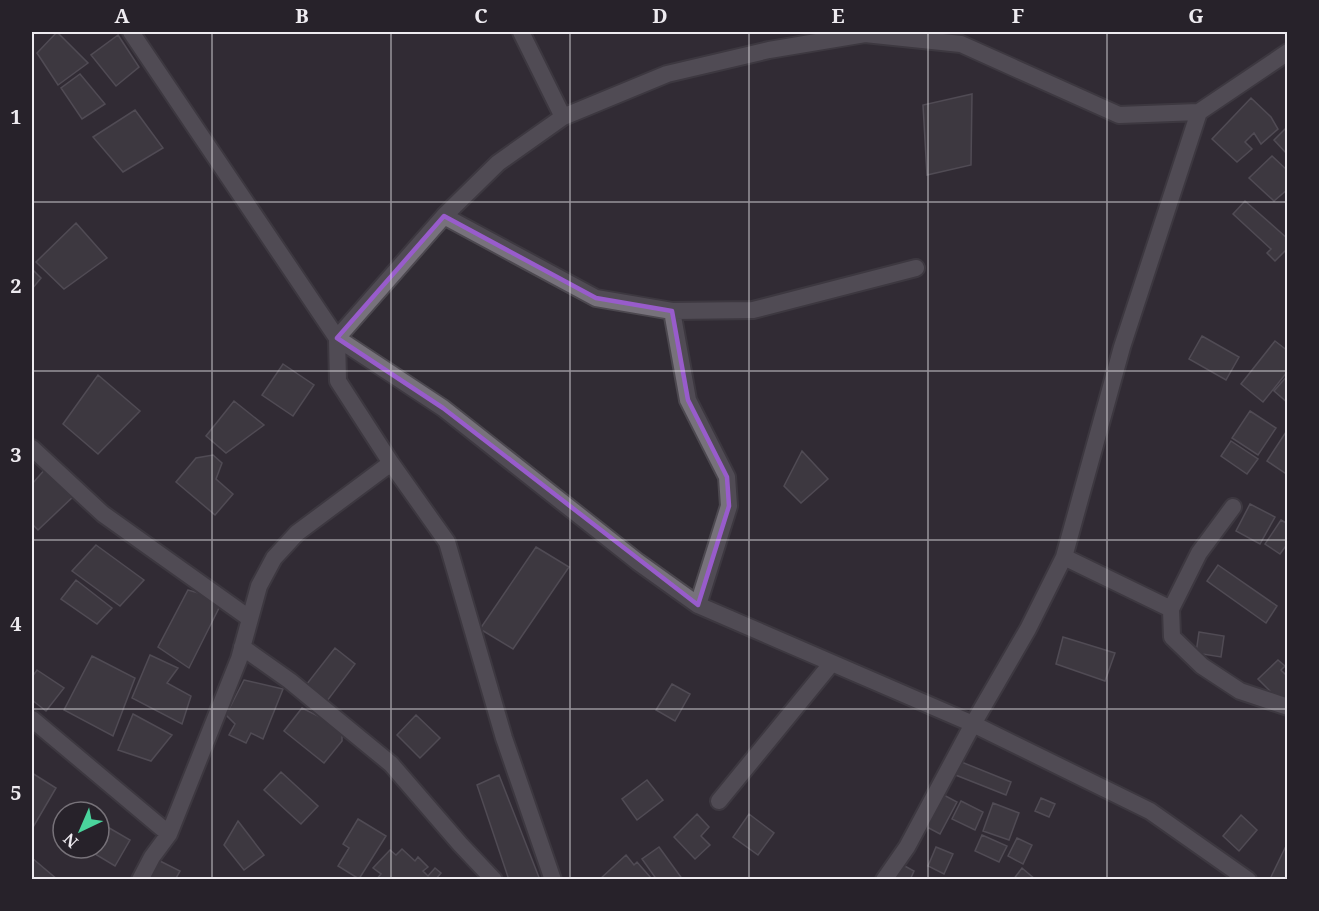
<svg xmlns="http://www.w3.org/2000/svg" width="1319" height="911" font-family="'Noto Serif',serif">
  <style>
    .building { fill: #4c474f; stroke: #76717a; stroke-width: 1.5 }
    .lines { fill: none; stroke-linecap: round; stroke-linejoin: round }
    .minor-casing { stroke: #4c484f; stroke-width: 20 }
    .minor { stroke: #77727b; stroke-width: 16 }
    .marked { fill: none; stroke: #985ccb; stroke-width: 4.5; stroke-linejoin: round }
    .grid { fill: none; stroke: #eeebf0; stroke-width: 1.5; stroke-opacity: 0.55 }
    .neatline { fill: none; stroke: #eeebf0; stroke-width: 2 }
    .grid-label { font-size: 20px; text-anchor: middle; font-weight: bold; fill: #eeebf0 }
  </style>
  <rect width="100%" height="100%" fill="#312c34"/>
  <path class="building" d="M57,32L88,63L58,85L37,53Z
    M118,35L139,67L116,86L91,55Z
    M80,74L105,104L82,119L61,88Z
    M972,94L971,165L927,175L923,105Z
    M1251,98L1271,117L1278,129L1261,144L1254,133L1245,142L1252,149L1237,162L1212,139Z
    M135,110L163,148L123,172L93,137Z
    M1288,126V155L1274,140Z
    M1272,156L1288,171V189L1274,201L1249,178Z
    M1245,201L1288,239V248L1275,261L1267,253L1271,249L1233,214Z
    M76,223L107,258L64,289L36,262Z
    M32,269L41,278L32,289Z
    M1202,336L1239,357L1226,380L1189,359Z
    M1275,341L1288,351V371L1263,402L1241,384Z
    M283,364L314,385L293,416L262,395Z
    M98,375L140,411L98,454L63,424Z
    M1288,375V403L1274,391Z
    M234,401L264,425L226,453L206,436Z
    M1250,411L1276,428L1258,455L1232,438Z
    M1286,432L1288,433V470L1285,473L1267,461Z
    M1231,441L1258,459L1247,474L1221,456Z
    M802,451L828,479L801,503L784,486Z
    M213,455L222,463L216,479L233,494L215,515L176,482L196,458Z
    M46,468L76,494L38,530L32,524V484Z
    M1250,504L1275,517L1260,544L1236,531Z
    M1281,520L1288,524V543L1280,554L1265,544Z
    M96,545L144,580L120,606L72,571Z
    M536,547L569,567L513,649L480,629Z
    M1218,565L1277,606L1266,623L1207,581Z
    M76,580L112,608L97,624L61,599Z
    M188,590L223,600L189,668L158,647Z
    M1199,632L1224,636L1221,657L1196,653Z
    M1063,637L1115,653L1105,681L1056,664Z
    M335,648L355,664L327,701L306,685Z
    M150,655L178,668L167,683L191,696L182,724L132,698Z
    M92,656L135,678L113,736L64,710Z
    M1278,660L1285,666L1281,670L1288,677V700L1283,704L1258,679Z
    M37,670L64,688L46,711L32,700V677Z
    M244,680L283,689L263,739L251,733L246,743L229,735L235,724L226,715Z
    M672,684L690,694L675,721L656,710Z
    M302,708L342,728V741L324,763L284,731Z
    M133,714L172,735L151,761L118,750Z
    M416,715L440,738L420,758L397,735Z
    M959,761L1011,782L1006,795L953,774Z
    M281,772L318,806L301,824L264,790Z
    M32,773L56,788L32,829Z
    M499,775L540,880H509L477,785Z
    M647,780L663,800L637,820L622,799Z
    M940,793L957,802L940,834L923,825Z
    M1041,798L1055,804L1049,817L1035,811Z
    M961,801L983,812L975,830L952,819Z
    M993,803L1019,813L1009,840L983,831Z
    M697,814L709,827L701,836L710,845L695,859L674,837Z
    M749,814L774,833L758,855L733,837Z
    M1241,815L1257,830L1239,851L1223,836Z
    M358,819L386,836L359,879L338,866L349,848L343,844Z
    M238,821L264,855L244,870L224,845Z
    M99,822L130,840L115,866L85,848H99Z
    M982,835L1007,846L999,862L975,851Z
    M1017,838L1032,845L1023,864L1008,856Z
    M659,847L683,880H657L642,859Z
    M936,847L953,854L944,874L928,866Z
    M1285,848L1288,850V880H1271L1270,879Z
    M402,849L415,861L418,857L428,867L423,871L428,876L435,868L441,873L435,880H376L381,874L373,868L390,850L396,855Z
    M626,855L634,865L637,862L651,878L649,880H599Z
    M152,857L180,871L175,880H140Z
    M32,858L58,880H32Z
    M901,864L914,871L910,880H893Z
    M1022,868L1036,880H1013Z"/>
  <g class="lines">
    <defs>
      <path id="minor" d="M131,32L337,338L443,408L638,562L698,605L973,724L1150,811L1248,880
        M521,32L563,117
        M444,216L596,298L672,311L753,310L916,268
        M672,311L688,400L727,477L729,506L698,605
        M32,448L103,514L249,618
        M1233,507L1199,553L1171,609L1172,637L1202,666L1240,691L1288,707
        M1064,557L1171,609
        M242,647L290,681L391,764L460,844L494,880
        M32,719L169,834
        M719,801L831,664
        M140,880L152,857L169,834L239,659L259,586L274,558L297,533L391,463
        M553,880L504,738L447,542L391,463L338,381L337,338L444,216L498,163L563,117L667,74L769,50L865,34L961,44L1119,115L1199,112L1288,52
        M884,880L907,847L973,724L1028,629L1064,557L1122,347L1199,112"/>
    </defs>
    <use href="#minor" class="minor-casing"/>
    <use href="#minor" class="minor"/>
  </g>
  <path d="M0 0H1319V911H0ZM444,216L596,298L672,311L688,400L727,477L729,506L698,605L443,408L337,338Z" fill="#312c34" fill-opacity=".55" fill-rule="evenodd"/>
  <path class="marked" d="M444,216L596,298L672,311L688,400L727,477L729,506L698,605L443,408L337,338Z"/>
  <path class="grid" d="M212,32V880M391,32V880M570,32V880M749,32V880M928,32V880M1107,32V880M32,202H1288M32,371H1288M32,540H1288M32,709H1288"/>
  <rect width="1319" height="911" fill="none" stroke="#27222a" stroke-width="66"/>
  <g transform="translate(81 830) rotate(224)"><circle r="28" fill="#27222a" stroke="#777279" stroke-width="1.5"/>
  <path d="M0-4.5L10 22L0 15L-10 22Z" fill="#4ad49c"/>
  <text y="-9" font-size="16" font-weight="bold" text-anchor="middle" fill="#eeebf0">N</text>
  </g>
  <rect x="33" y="33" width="1253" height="845" class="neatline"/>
  <g class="grid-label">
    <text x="122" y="23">A</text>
    <text x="302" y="23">B</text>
    <text x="481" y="23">C</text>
    <text x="660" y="23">D</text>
    <text x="838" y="23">E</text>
    <text x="1018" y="23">F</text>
    <text x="1196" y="23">G</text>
    <text x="16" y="124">1</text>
    <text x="16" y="293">2</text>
    <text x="16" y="462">3</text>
    <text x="16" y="631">4</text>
    <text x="16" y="800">5</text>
  </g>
</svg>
